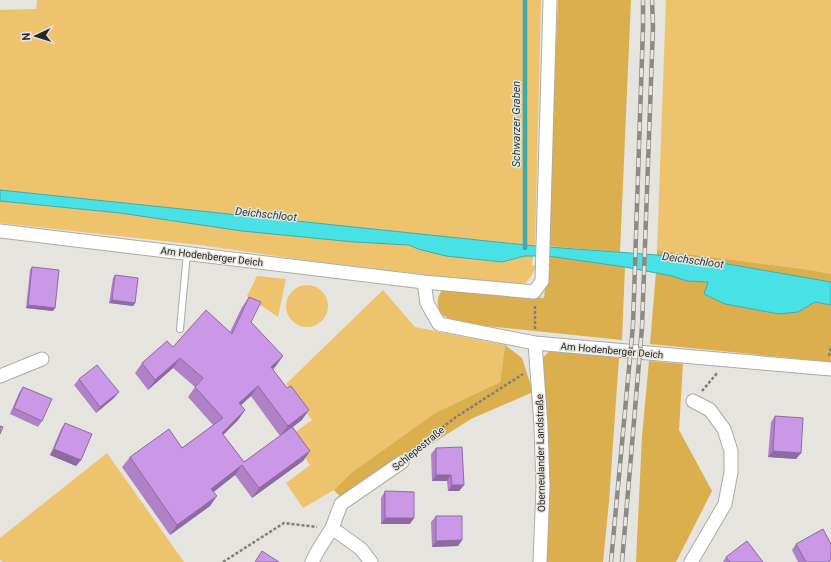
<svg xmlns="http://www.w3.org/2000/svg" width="831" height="562" font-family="Roboto,sans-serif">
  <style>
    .green { fill: #edc36e }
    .forest { fill: #dcaf4e }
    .water { fill: #48e1e6; stroke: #3faaac }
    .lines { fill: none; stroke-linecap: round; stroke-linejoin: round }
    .stream { stroke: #3faaac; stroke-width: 4.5 }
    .service-casing { stroke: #adaaa5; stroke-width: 8 }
    .minor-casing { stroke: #adaaa5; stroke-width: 15 }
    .path { stroke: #807e7a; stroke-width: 2.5; stroke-dasharray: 3 2; stroke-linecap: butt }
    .service { stroke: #fff; stroke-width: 6 }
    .minor { stroke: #fff; stroke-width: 13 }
    .rail-casing { stroke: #8c8a86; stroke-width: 4.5 }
    .rail { stroke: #e6e4de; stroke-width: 3; stroke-dasharray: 9; stroke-linecap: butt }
    .wall { fill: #af82c7; fill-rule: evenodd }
    .shaded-wall { fill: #8e6aa2 }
    .building { fill: #cb97e7; stroke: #8e6aa2 }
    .labels { text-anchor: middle; stroke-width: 3; stroke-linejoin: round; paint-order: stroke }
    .street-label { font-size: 10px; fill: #292826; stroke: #e6e4de }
    .water-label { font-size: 11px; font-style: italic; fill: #253e3f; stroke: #e6e4de }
  </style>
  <rect width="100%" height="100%" fill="#e6e4de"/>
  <path class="green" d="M37,0H541L535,246L0,190V10L36,9Z
    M666,0H831V274L811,270L657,250Z
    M0,201L120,213L242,231L354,242L409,245L418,249L502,262L525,256H533L532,265L536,266C532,276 529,281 520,286L304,260L200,245L0,223Z
    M257,276L286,279L278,317L247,296Z
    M286 306a21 21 0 1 1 42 0a21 21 0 1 1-42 0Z
    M383,290L415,327L505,345L500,382L435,413L351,473L334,490L303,508L286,483L310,465L290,436L312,420L286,384Z
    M107,453L184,562H3L0,560V538Z"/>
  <path class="forest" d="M558,0H631L620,252L547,246Z
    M657,250L811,270L831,274V282L716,262L657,255Z
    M548,256L625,267L622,340L456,323L441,314C437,305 436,299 442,290L457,289L544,298Z
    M656,272L672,276L687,281L708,282L704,294L725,304L779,314L798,312L815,302L831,305V362L650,344Z
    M505,345L522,358L533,392L471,419L343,500L334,490L351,473L435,413L500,382Z
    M550,350L619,358L609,502L603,562H545L542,359Z
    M649,361L683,364L679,430L712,491L676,562H636L642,436Z"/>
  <path class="water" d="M0,190L535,246L657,255L716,262L831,282V305L815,302L798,312L779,314L725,304L704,294L708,282L687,281L672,276L625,267L548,256H525L502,262L446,256L418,249L409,245L354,242L242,231L120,213L0,201Z"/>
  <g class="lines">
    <path class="stream" d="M525,248V0"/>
    <defs>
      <path id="service" d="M180,329L187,253"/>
      <path id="minor" d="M0,231L424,282L534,292L542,281L550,0
        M424,282L427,303L439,324L535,343L831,369
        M535,343L541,426L543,486L540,562
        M0,376L42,359
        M332,528L361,549L371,562
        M312,562L317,552L332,528L341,504L402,462
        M691,562L725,504L731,472V451L724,429L710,410L693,401"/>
    </defs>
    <use href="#service" class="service-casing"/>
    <use href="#minor" class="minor-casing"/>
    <path class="path" d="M535,306V329
      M829,356L831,346
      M702,391L718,372
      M410,452L456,417L523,374
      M223,562L284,523L317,527"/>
    <use href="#service" class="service"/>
    <use href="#minor" class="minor"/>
    <defs>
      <path id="rail" d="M611,562L633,325L643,27V0
        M622,562L642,327L653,27L652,0"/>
    </defs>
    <use href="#rail" class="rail-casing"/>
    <use href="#rail" class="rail"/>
  </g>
  <path class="wall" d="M32,267L53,311L26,308L30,270Z
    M115,275L135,303L133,306L109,303L113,278Z
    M249,297L251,322L276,366L273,369L302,420L293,427L310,451L303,461L252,498L235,475L214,492L210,506L170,535L122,467L130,457L182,448L213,425L188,397L195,387L173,368L148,390L135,373L142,363L173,347L230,332L242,307ZM251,396L280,436L244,462L223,435L238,420L245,410L241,405Z
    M79,379L114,398L96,413L74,385Z
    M23,387L42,421L38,427L10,414L19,393Z
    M775,416L801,453L796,459L768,457L771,422Z
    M65,423L81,460L76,466L50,455L61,429Z
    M436,448L464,485L459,491H448L447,481H432L431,454Z
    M385,491L410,524H381V498Z
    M436,516L462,540L458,546L432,547L431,522Z
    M796,544L831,562H798L792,550Z
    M726,557L763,562H723Z"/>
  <path class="shaded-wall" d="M112,300L135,303L133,306L109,303Z
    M28,305L55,308L53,311L26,308Z
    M283,356L276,366L264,377L271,367Z
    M180,358L173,368L148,390L155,380Z
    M258,386L251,396L232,413L239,403Z
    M119,392L114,398L96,413L100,407Z
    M245,410L238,420L215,443L222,433Z
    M309,410L302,420L280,436L288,426Z
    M54,449L81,460L76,466L50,455Z
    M310,451L303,461L252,498L259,488Z
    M773,451L801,453L796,459L768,457Z
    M242,465L235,475L204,499L211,489Z
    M436,475H451L447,481H432Z
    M452,485H464L459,491H448Z
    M217,496L210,506L170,535L177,525Z
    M385,518H414L410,524H381Z
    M462,540L458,546L432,547L436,541Z"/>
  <path class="building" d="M32,267L59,270L55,308L28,305Z
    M115,275L138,278L135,303L112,300Z
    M249,297L261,302L251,322L283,356L271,367L287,388L291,386L309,410L288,426L258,386L239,403L245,410L222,433L244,462L292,427L310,451L259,488L242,465L211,489L217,496L177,525L130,457L169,429L182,448L223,418L195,387L203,378L180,358L155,380L142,363L167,341L173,347L206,310L232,334Z
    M97,365L119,392L100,407L79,379Z
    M23,387L52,399L42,421L14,408Z
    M775,416L803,418L801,453L773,451Z
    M65,423L92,434L81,460L54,449Z
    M0,426L3,427L0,434Z
    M462,447L464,485H452L451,475H436V448Z
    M385,491L414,492V518H385Z
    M436,516H462V540L436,541Z
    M823,529L831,544V560L828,562H806L796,544Z
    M747,541L763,562H730L726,557Z
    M262,551L279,562H255Z"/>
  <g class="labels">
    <g class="street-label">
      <text transform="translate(212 256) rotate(7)" y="4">Am Hodenberger Deich</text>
      <text transform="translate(612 350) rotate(5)" y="4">Am Hodenberger Deich</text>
      <text transform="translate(418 448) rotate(-39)" y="4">Schlepestraße</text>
      <text transform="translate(540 453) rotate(-91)" y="4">Oberneulander Landstraße</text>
    </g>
    <g class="water-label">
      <text transform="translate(516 124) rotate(-90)" y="4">Schwarzer Graben</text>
      <text transform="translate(266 214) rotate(6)" y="4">Deichschloot</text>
      <text transform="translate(693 260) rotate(8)" y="4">Deichschloot</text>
    </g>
  </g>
  <g transform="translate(36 36) rotate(266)" stroke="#e6e4de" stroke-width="3" paint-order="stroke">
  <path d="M0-3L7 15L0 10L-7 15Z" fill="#292826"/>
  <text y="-6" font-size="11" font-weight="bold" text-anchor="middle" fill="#292826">N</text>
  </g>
</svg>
